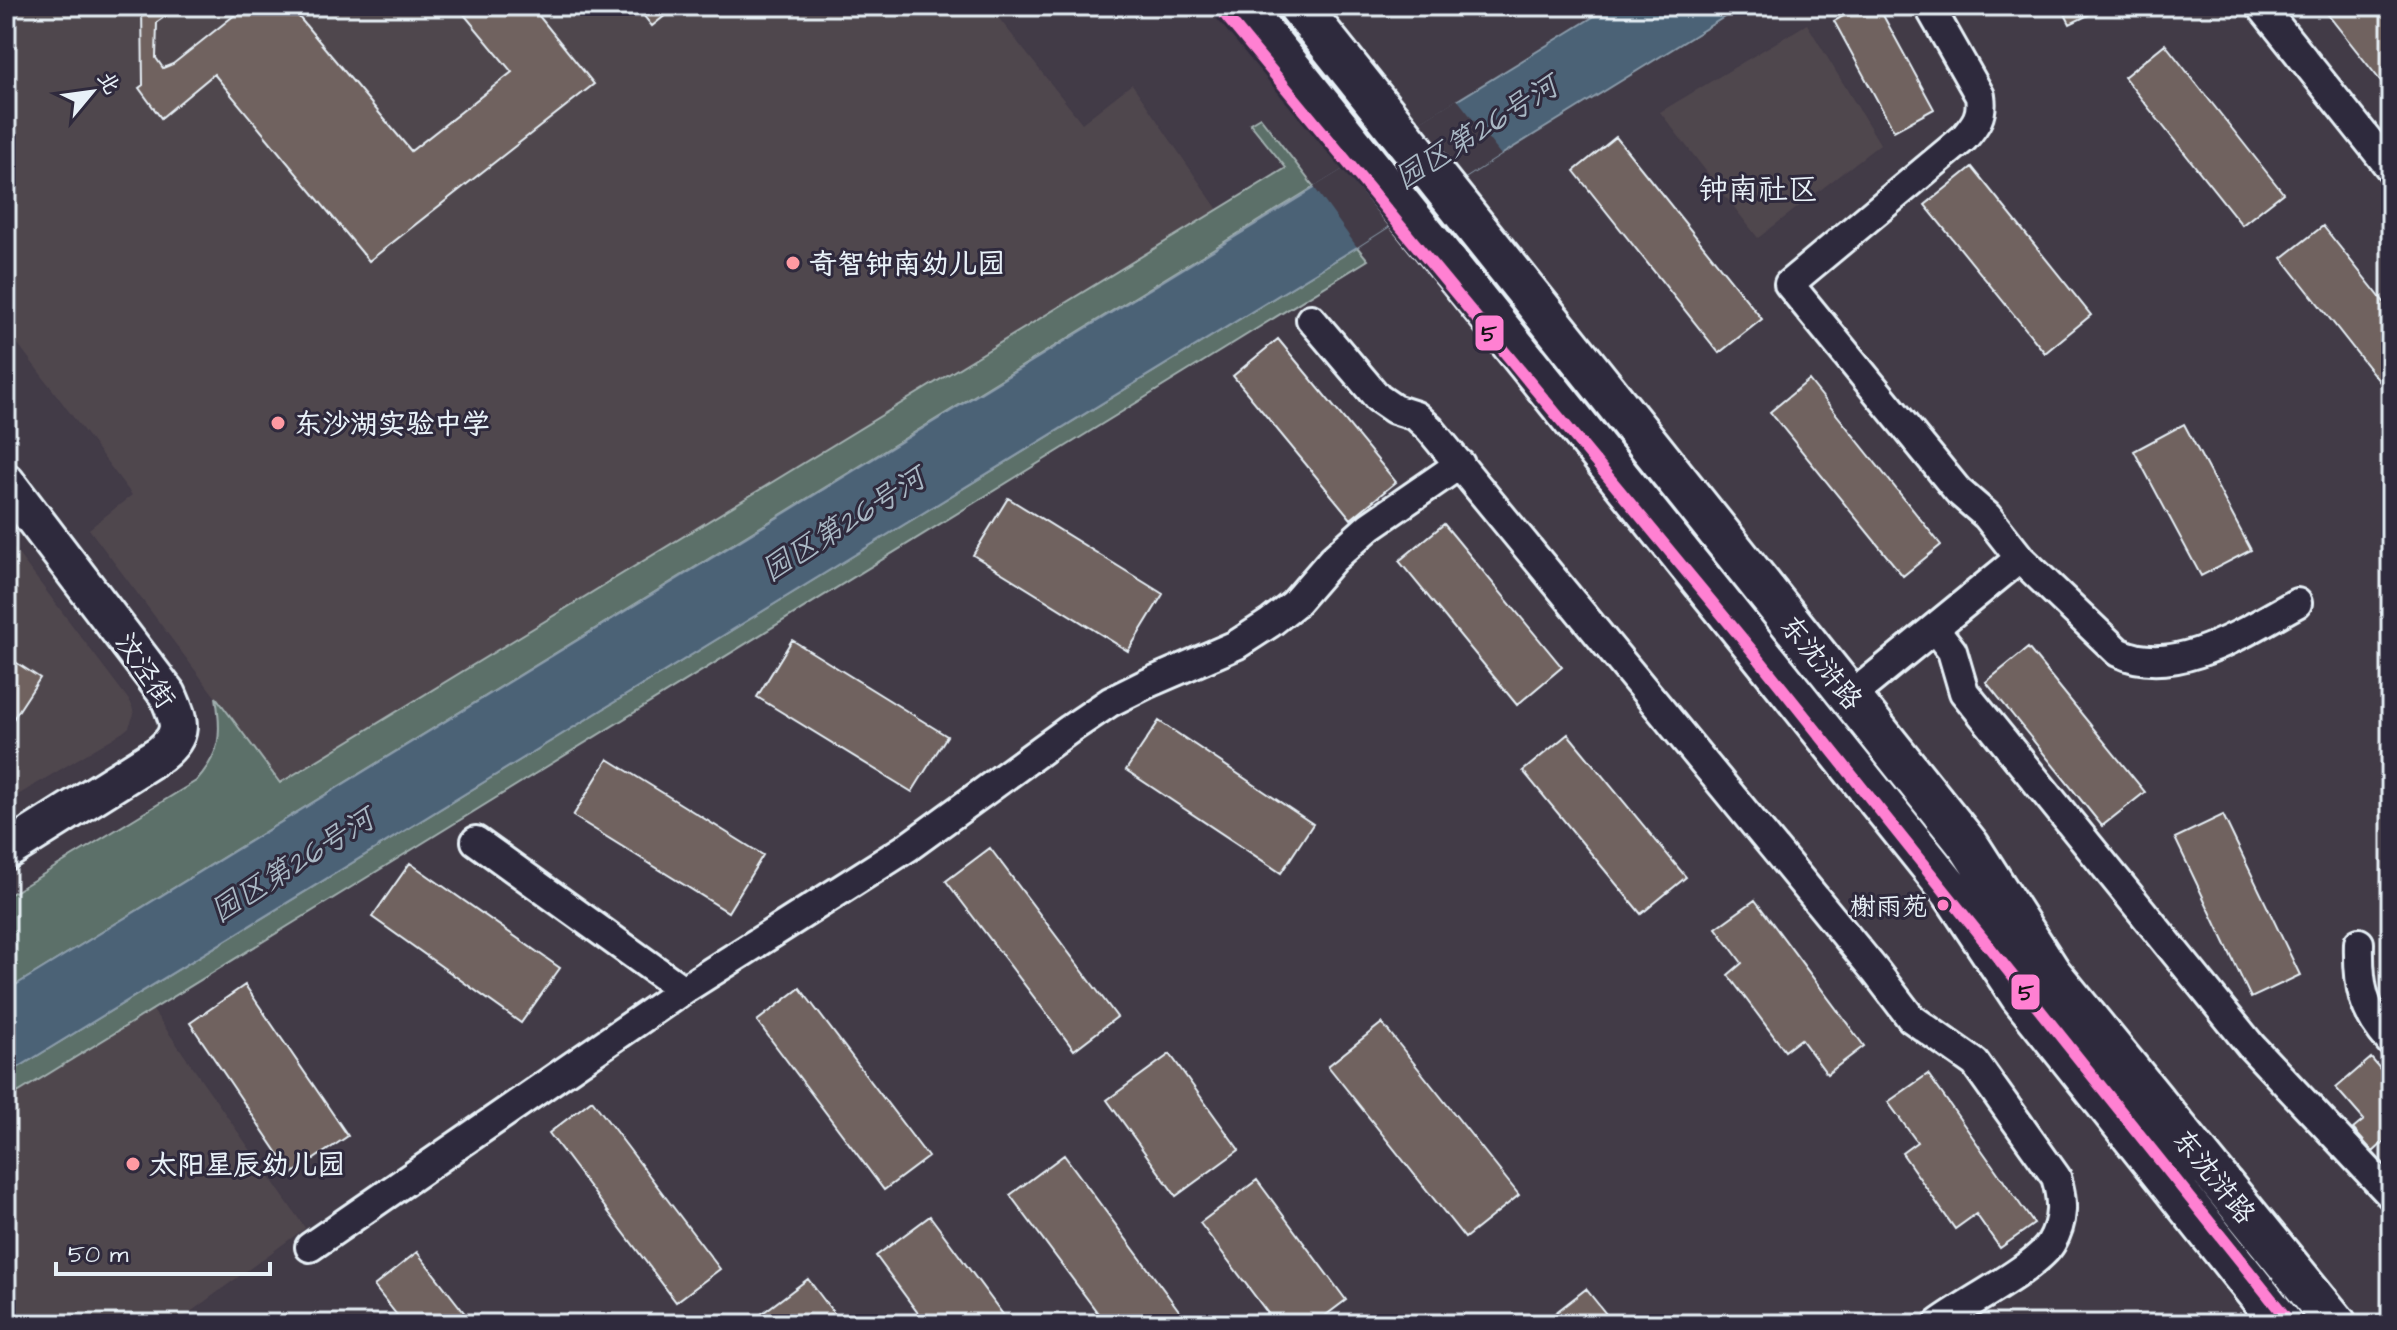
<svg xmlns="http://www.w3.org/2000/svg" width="2397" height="1330" font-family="'Architects Daughter','LXGW WenKai TC',sans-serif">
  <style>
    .built { fill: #50474e }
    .green { fill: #5c7069; stroke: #a2b0b0; stroke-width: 2 }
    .water { fill: #4b6276; stroke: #8a9baa; stroke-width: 2 }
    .pier { fill: #423b47 }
    .building { fill: #6f625e; stroke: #e8f1f8; stroke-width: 2 }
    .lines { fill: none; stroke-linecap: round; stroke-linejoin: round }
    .minor-casing { stroke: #e8f1f8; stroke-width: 34 }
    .tertiary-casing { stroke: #e8f1f8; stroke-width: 42 }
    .secondary-casing { stroke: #e8f1f8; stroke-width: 46 }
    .minor { stroke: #2f2a3d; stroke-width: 28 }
    .tertiary { stroke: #2f2a3d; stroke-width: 36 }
    .secondary { stroke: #2f2a3d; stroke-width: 40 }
    .metro-1-casing { stroke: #2f2a3d; stroke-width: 18 }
    .metro-1 { stroke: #ff80d2; stroke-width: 12 }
    .poi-dot { fill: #ff9aa2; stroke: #2f2a3d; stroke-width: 3 }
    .bus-dot { fill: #ff80c5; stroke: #2f2a3d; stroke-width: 3 }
    .labels { text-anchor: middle; stroke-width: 6; stroke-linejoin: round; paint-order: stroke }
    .bus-label { font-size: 26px; fill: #e8f1f8; stroke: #2f2a3d; text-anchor: end }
    .poi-label { font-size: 28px; font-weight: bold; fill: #e8f1f8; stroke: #2f2a3d; text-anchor: start }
    .street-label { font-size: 28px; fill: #e8f1f8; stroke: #2f2a3d }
    .water-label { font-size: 30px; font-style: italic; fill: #a9b8c4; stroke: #2f2a3d }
    .neighbourhood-label { font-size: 30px; fill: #e8f1f8; stroke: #2f2a3d }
    .line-badge { stroke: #2f2a3d; stroke-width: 3 }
    .pale-badge-label { font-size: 22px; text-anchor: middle; font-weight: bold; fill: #111 }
  </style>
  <rect width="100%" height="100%" fill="#423b47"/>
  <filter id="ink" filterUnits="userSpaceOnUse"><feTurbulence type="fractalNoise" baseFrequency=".0125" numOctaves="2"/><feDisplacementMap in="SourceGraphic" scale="16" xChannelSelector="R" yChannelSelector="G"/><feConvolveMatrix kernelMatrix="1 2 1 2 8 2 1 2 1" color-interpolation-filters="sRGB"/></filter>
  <g filter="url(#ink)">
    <path class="built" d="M6,6H989L1082,123L1132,84L1218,210L280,783L89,529L132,495L6,328Z
      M1807,24L1880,144L1758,238L1660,112Z
      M6,538L131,703L134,714L129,727L123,732L6,802Z
      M152,1009L305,1228L174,1324H21L6,1304V1100Z"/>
    <path class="green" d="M1260,117L1314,187L6,991V897L196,781C221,753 222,734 216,697L280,783L1286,168L1250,123Z
      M1357,247L1368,260L6,1100V1075Z"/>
    <path class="water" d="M1611,6H1742L1501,155L1357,247L6,1075V991Z"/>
    <path class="pier" d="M1457,99L1501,155L1357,247L1314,187Z"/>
    <path class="building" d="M142,6H180L157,22L156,58L163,68L173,64L246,6H297L293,10L411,151L512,72L457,6H531L594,84L369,261L214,74L161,118L139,88L143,85Z
      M636,6H677L652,26Z
      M1490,6H1508L1497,15Z
      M1862,6H1878L1934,109L1894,131L1834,21Z
      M2061,6H2107L2070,24Z
      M2321,6H2391V94Z
      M2165,44L2283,193L2242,225L2124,77Z
      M1616,137L1762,319L1719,353L1574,171Z
      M1972,167L2091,315L2045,353L1925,205Z
      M2323,226L2391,311V396L2282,258Z
      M1278,339L1396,482L1351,519L1233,376Z
      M1809,380L1941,545L1903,576L1770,412Z
      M2184,424L2251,550L2201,576L2134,451Z
      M1008,498L1163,594L1128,651L973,555Z
      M1444,524L1562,667L1517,705L1399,561Z
      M792,640L947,736L912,792L757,697Z
      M2028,648L2145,792L2102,826L1986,682Z
      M6,656L40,678L6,730Z
      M1159,721L1313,824L1281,873L1126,770Z
      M1568,734L1686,877L1641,914L1523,771Z
      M608,759L763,855L728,912L573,816Z
      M2223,815L2300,975L2251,998L2175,838Z
      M990,848L1117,1017L1074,1050L946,881Z
      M410,863L560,968L521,1023L372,917Z
      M1755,900L1864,1046L1827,1074L1801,1039L1785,1051L1728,975L1742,963L1716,928Z
      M245,985L348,1136L292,1174L190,1023Z
      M800,988L928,1157L884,1190L757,1021Z
      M1382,1023L1519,1195L1465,1238L1328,1066Z
      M1170,1054L1239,1150L1176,1196L1107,1100Z
      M2371,1058L2391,1082V1150L2384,1142L2373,1152L2353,1129L2364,1120L2336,1088Z
      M1928,1074L2034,1224L2000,1248L1976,1214L1955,1229L1902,1153L1917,1142L1888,1102Z
      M592,1100L720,1269L676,1302L549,1133Z
      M1064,1155L1186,1320L1181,1324H1106L1010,1195Z
      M1257,1180L1346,1300L1314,1324H1276L1200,1223Z
      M930,1216L1010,1324H926L876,1256Z
      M417,1252L473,1324H404L374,1286Z
      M808,1279L842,1324H754L752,1321Z
      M1586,1289L1614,1324H1541Z"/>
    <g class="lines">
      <defs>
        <path id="minor" d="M1929,6L1980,96C1983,115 1976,124 1964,138L1789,284L1958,491L1987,516L2020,558L2118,652C2175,680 2247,630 2297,603
          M2261,6L2391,169
          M1311,319L1378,398L1394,409L1416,416L1430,429L1876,972L1911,1018L1975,1063L2056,1177C2063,1200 2064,1221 2051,1243C2037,1267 1964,1304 1938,1324
          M1935,629L1952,651L1964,692L2251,1046L2391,1195
          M1850,697L2020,558
          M476,841L683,990
          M2359,943C2358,985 2362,1010 2391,1042
          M310,1247L683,990L908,847L1070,729L1110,702L1146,684L1236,645L1270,623L1294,604L1333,559L1370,526L1460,464"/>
        <path id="tertiary" d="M6,482L168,695C180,723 185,733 160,754L6,851"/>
        <path id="secondary" d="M1241,6L1952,892L2021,996L2282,1324
          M1299,6L1969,846L2051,974L2336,1324"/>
      </defs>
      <use href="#minor" class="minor-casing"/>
      <use href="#tertiary" class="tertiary-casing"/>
      <use href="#secondary" class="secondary-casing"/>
      <use href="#minor" class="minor"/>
      <use href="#tertiary" class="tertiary"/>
      <use href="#secondary" class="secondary"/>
      <defs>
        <path id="metro-1" d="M1218,6L1754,653L2291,1324"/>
      </defs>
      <use href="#metro-1" class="metro-1-casing"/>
      <use href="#metro-1" class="metro-1"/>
    </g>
  </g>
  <g class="poi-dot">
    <circle cx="793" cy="263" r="8"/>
    <circle cx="278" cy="423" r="8"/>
    <circle cx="133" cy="1164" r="8"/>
  </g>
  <circle class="bus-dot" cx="1943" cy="905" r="7"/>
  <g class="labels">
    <g class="bus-label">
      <text x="1928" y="915">榭雨苑</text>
    </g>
    <g class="poi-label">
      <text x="809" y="273">奇智钟南幼儿园</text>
      <text x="294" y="433">东沙湖实验中学</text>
      <text x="149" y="1174">太阳星辰幼儿园</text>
    </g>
    <g class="street-label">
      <text transform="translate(1822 662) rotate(51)" y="10">东沈浒路</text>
      <text transform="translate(146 670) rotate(56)" y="10">汶泾街</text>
      <text transform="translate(2215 1176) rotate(51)" y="10">东沈浒路</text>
    </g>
    <g class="water-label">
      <text transform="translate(1476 132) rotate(-32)" y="10">园区第26号河</text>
      <text transform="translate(843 524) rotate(-32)" y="10">园区第26号河</text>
      <text transform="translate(292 865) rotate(-32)" y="10">园区第26号河</text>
    </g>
    <g class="neighbourhood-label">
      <text x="1758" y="199">钟南社区</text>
    </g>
  </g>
  <g class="line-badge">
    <rect x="1474" y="314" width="31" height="38" rx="8" fill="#ff80d2"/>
    <rect x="2010" y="973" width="31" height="38" rx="8" fill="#ff80d2"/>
  </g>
  <g class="pale-badge-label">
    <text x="1489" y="341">5</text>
    <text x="2026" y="1000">5</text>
  </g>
  <rect width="2397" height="1330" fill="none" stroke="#2f2a3d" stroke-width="32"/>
  <rect x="16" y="16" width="2365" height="1298" fill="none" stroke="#e8f1f8" stroke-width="3" filter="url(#ink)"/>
  <g transform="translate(92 92) rotate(61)" stroke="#2f2a3d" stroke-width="6" paint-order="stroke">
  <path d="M0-6L14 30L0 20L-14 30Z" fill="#e8f1f8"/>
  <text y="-12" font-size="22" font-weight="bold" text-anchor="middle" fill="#e8f1f8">北</text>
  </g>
  <path d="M56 1262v12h214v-12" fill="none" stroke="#e8f1f8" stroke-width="4"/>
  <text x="68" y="1262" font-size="24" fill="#e8f1f8" stroke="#2f2a3d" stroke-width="6" paint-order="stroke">50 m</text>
</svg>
